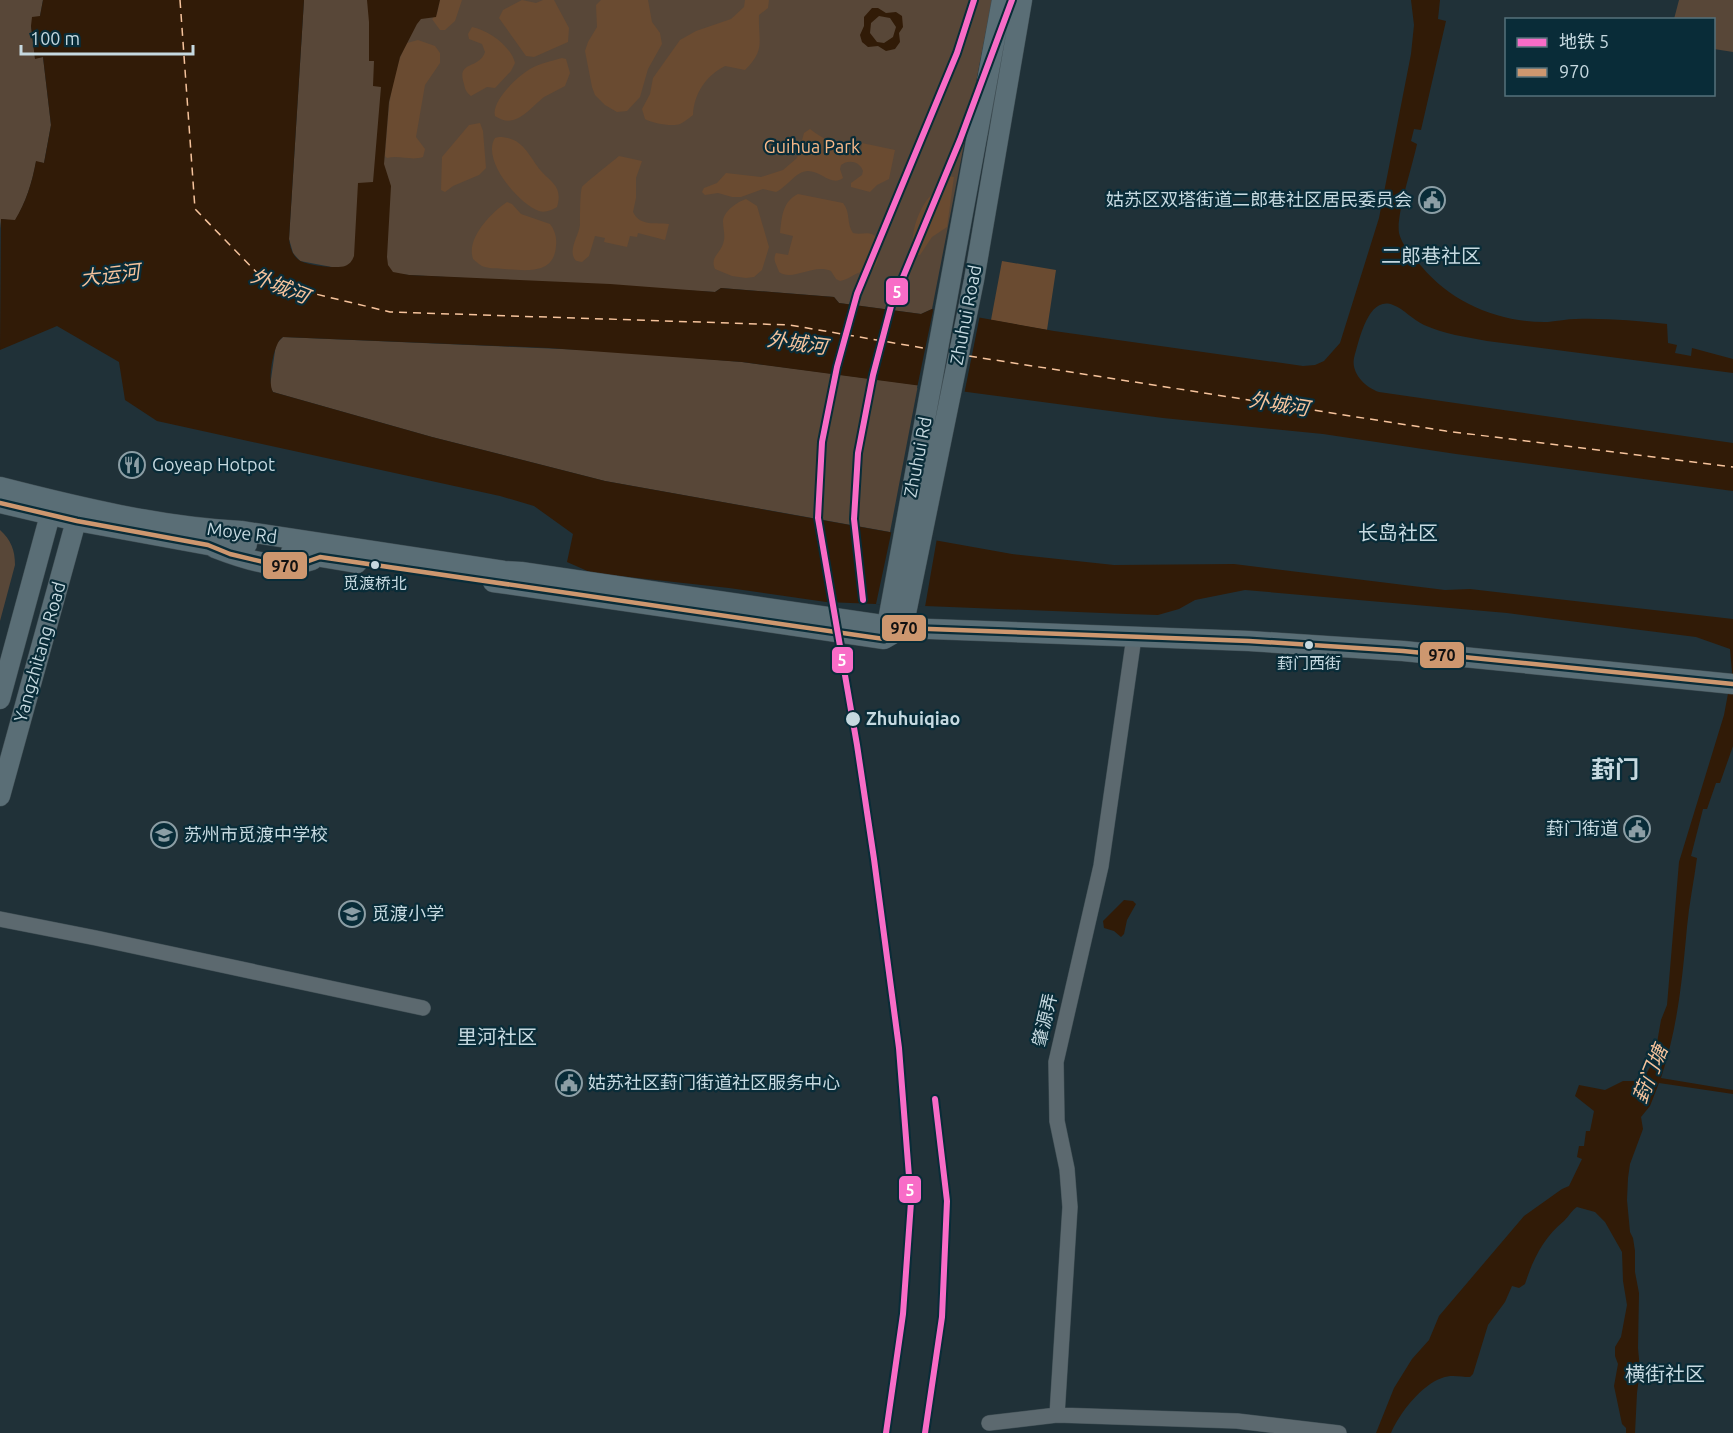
<svg xmlns="http://www.w3.org/2000/svg" width="1733" height="1433" font-family="Ubuntu,'Noto Sans SC',sans-serif">
  <style>
    .green { fill: #584738 }
    .forest { fill: #6a4b31 }
    .water { fill: #311b07; fill-rule: evenodd }
    .pier { fill: #203138 }
    .lines { fill: none; stroke-linecap: round; stroke-linejoin: round }
    .ferry { stroke: #f6c39c; stroke-width: 1.5; stroke-dasharray: 8 6; stroke-linecap: butt }
    .minor-casing { stroke: #404f55; stroke-width: 16 }
    .major-casing { stroke: #404f55; stroke-width: 21 }
    .minor { stroke: #5c696f; stroke-width: 15 }
    .major { stroke: #5a6e76; stroke-width: 20 }
    .bus-1-casing { stroke: #092c38; stroke-width: 9 }
    .bus-1 { stroke: #cd976f; stroke-width: 4.5 }
    .metro-1-casing { stroke: #092c38; stroke-width: 10 }
    .metro-1 { stroke: #f86cc7; stroke-width: 6 }
    .bus-dot { fill: #c6d9e0; stroke: #092c38; stroke-width: 2 }
    .labels { text-anchor: middle; stroke-width: 4.5; stroke-linejoin: round; paint-order: stroke }
    .bus-label { font-size: 16px; fill: #c6d9e0; stroke: #092c38 }
    .park-label { font-size: 18px; fill: #faba89; stroke: #092c38 }
    .poi-label { font-size: 18px; fill: #c6d9e0; stroke: #092c38; text-anchor: start }
    .street-label { font-size: 18px; fill: #c6d9e0; stroke: #092c38 }
    .stop-label { font-size: 18px; font-weight: bold; fill: #c6d9e0; stroke: #092c38; text-anchor: start }
    .neighbourhood-label { font-size: 20px; fill: #c6d9e0; stroke: #092c38 }
    .water-label { font-size: 20px; font-style: italic; fill: #f6c39c; stroke: #092c38 }
    .district-label { font-size: 24px; font-weight: bold; fill: #c6d9e0; stroke: #092c38 }
    .line-badge { stroke: #092c38; stroke-width: 2 }
    .badge-label { font-size: 16px; text-anchor: middle; font-weight: bold; fill: #fff }
    .pale-badge-label { font-size: 16px; text-anchor: middle; font-weight: bold; fill: #111 }
  </style>
  <rect width="100%" height="100%" fill="#203138"/>
  <path class="green" d="M0,0H43L40,16L31,26L35,58L43,57L51,125L44,163L36,162C32,183 26,202 15,221L1,219L0,229Z
    M304,0H992L932,309L921,314L839,303L834,297L721,288L715,292L409,275L337,268L300,261L293,253L289,239Z
    M1679,0H1733V52L1714,49V20L1674,19Z
    M283,337L609,351L742,362L918,385L890,532L605,481L432,437L273,392L270,386L276,344Z
    M0,530C11,540 15,550 15,565L0,621Z"/>
  <path class="forest" d="M440,0H462L455,21L445,30H440L432,19L437,14Z
    M522,0L536,3L543,0H554L569,28L568,42L534,57L526,56L499,18L503,10Z
    M601,0H648L652,22L660,33L662,44L648,69L640,97L627,111L617,112L605,105L595,95L592,87L585,51L588,42L597,27L596,5Z
    M745,0H769L768,8L759,15C758,42 766,49 745,70L725,66C706,76 694,93 693,115C689,118 684,122 680,124C672,127 652,123 645,119L642,109L650,94L653,78L680,40L696,31L731,19L744,7Z
    M472,27C488,30 511,46 515,63L511,71L495,88L487,87L471,96C466,92 465,89 464,84C456,60 479,70 485,52L482,44L469,39L468,34Z
    M418,40L435,46L440,53V63L425,85L416,137L425,149L423,157C411,161 400,155 387,158L385,156C389,117 388,79 407,43Z
    M562,58L566,59L570,73L565,86C558,90 551,93 544,97C529,109 515,130 495,116C491,101 518,76 530,69C540,63 552,61 562,58Z
    M480,123L483,131L486,168L479,175L453,186L445,192L441,190L442,157L469,125Z
    M810,129C825,141 842,148 861,151L862,143L895,150L889,179L877,185L870,192L851,187V183L862,175L863,171C860,161 848,159 841,165L840,169L843,178C832,187 821,171 808,171C796,171 787,187 776,192L763,189L741,197H732L718,193L705,195L702,192L704,188L717,183L726,173L761,177L783,170L797,158L804,133Z
    M499,137C523,137 528,155 541,171C552,183 563,187 557,207C552,210 545,213 539,211C519,204 481,160 495,138Z
    M619,156L642,161L636,178V198L633,212C640,227 656,222 669,224L665,240L638,233L637,237L630,236L627,247L604,242L605,238L595,236L589,256L582,262C578,261 576,262 574,258C569,248 579,235 580,225C580,218 580,192 582,187C585,183 612,162 619,156Z
    M949,176L954,177L947,227L932,237L920,255H915C908,240 917,213 927,200C933,192 939,190 941,180Z
    M798,194L843,203C851,213 846,223 853,233C860,235 866,232 872,234C882,238 880,262 874,268C870,273 867,271 861,272C855,273 848,280 840,281L836,279L831,271C813,263 793,282 779,272C777,265 772,260 776,253L788,255L793,236L780,233C782,217 782,202 798,194Z
    M746,199L757,206L769,247L762,270L754,277L746,278L732,276L715,269C710,257 719,255 723,244C726,235 723,230 723,221C724,211 737,202 746,199Z
    M507,202L512,204L521,214L550,224C555,230 557,238 556,246C554,276 524,270 504,269C498,268 491,269 485,267C480,266 477,262 473,259C466,238 491,213 507,202Z
    M1002,261L1056,270L1047,330L991,320Z"/>
  <path class="water" d="M43,0H304L289,239C290,247 292,255 299,260C305,265 337,269 345,266C350,264 352,261 354,256L358,183L373,182L381,87L373,86L374,61H369V22L367,0H440L436,17L421,19L417,24L400,57L389,102L384,164L391,186L387,257L388,265L393,272L409,275L610,284L715,292L721,288L834,297L839,303L921,314L932,309L1054,331L1303,366L1315,365L1324,361L1340,343L1379,218L1411,54L1414,25L1411,0H1440L1438,19L1446,21L1421,130L1414,129L1411,141L1417,144C1413,164 1396,215 1399,233C1402,246 1414,258 1422,267C1453,304 1501,323 1548,322C1558,321 1567,319 1576,319C1606,318 1637,321 1667,324L1668,343L1677,345L1675,353L1691,356L1692,348L1733,359V373L1487,341C1466,337 1444,334 1424,325C1413,320 1404,309 1393,305C1368,295 1359,341 1354,358C1351,373 1365,387 1379,392L1733,443V491L1456,454L1323,434L1163,418L742,362L549,348L283,337C273,342 267,383 273,392L432,437L605,481L1012,554L1114,565L1234,564L1445,590L1470,589L1733,619V746L1720,783H1716L1707,809H1703L1691,856L1697,858C1694,881 1689,904 1687,927C1682,981 1678,1026 1661,1078L1733,1090V1094L1659,1083L1650,1106L1641,1117L1643,1129L1630,1164L1628,1178L1627,1200L1630,1232L1633,1238L1635,1251V1272L1639,1293L1638,1348L1640,1370L1637,1393L1635,1433H1626V1428L1622,1424L1614,1386L1618,1364L1615,1356V1347L1621,1337L1627,1305L1623,1281L1622,1252L1605,1222L1595,1212L1577,1207C1572,1210 1569,1216 1564,1221C1544,1237 1533,1259 1525,1284L1519,1288L1512,1286L1505,1302L1488,1325L1473,1374L1470,1377C1461,1377 1451,1374 1442,1378C1421,1385 1399,1414 1391,1433H1376L1394,1388L1412,1359L1429,1340L1439,1316L1524,1216L1562,1189L1569,1186L1582,1159L1577,1157L1579,1146H1584L1586,1131H1590L1594,1111L1575,1096L1579,1085L1605,1090L1623,1081H1638L1645,1076L1654,1060L1661,1020L1667,1005L1679,862L1724,715L1732,672L1730,649L1696,637L1507,613L1245,590L1195,600L1179,609L1158,615L1127,614L826,602L729,588L592,573L567,562L573,534L534,506L500,496L157,421L125,400L119,362L57,326L0,350L1,219L15,220C26,202 32,183 36,161L44,163L51,125L43,57L35,59L31,26L32,17L40,16Z
    M872,8H878L886,13L896,12L902,16L903,27L899,33L900,42L895,49L886,51L878,46L868,47L862,42L860,35L864,26V17ZM879,16L890,18L896,27L893,37L884,43L877,42L870,33L871,23Z
    M1124,900L1133,901L1136,904L1127,920L1124,934L1121,937L1114,931L1104,928L1103,921Z"/>
  <path class="pier" d="M934,306L980,315L964,395L917,388Z
    M892,529L937,538L925,607L876,604Z"/>
  <g class="lines">
    <path class="ferry" d="M180,0L195,209L266,282L390,312L790,325L929,349
      M969,356L1446,431L1733,467"/>
    <defs>
      <path id="minor" d="M0,919L96,938L423,1008
        M1057,1415L1070,1207L1067,1169L1057,1121L1056,1062L1101,866L1134,637
        M989,1423L1057,1415L1237,1421L1339,1433"/>
      <path id="major" d="M0,487C78,507 161,527 241,531L504,571L521,572L903,628L1249,641L1403,651L1733,684
        M0,503L77,521L208,545L247,544
        M215,548C246,560 279,571 312,560
        M291,552L357,563
        M493,582L884,639L903,628
        M903,628L974,280L1022,0
        M885,637L1002,0
        M0,699L53,504
        M0,796L79,510"/>
    </defs>
    <use href="#minor" class="minor-casing"/>
    <use href="#major" class="major-casing"/>
    <use href="#minor" class="minor"/>
    <use href="#major" class="major"/>
    <defs>
      <path id="bus-1" d="M0,503L77,521L208,545L230,554L272,564L284,566L303,563L320,557L884,639L903,628L1249,641L1403,651L1733,684"/>
    </defs>
    <use href="#bus-1" class="bus-1-casing"/>
    <use href="#bus-1" class="bus-1"/>
    <defs>
      <path id="metro-1" d="M863,600L854,519L858,453L873,375L891,306L960,140L1012,0
        M886,1433L903,1314L911,1202L899,1048L874,859L857,745L818,518L822,442L837,367L857,294L957,53L974,0
        M925,1433L942,1317L947,1201L935,1099"/>
    </defs>
    <use href="#metro-1" class="metro-1-casing"/>
    <use href="#metro-1" class="metro-1"/>
  </g>
  <defs>
    <symbol id="civic-ring" viewBox="-11 -11 22 22"><circle r="9.5" fill="#092c38" stroke="#8c9ea5" stroke-width="1.5"/><path d="M-.6-6.5H3V-4.5H.6V-3L4-1V1h2V6H-6V1h2V-1L-.6-3ZM-1.2 2.5V6h2.4V2.5Z" fill="#8c9ea5"/></symbol>
    <symbol id="restaurant-ring" viewBox="-11 -11 22 22"><circle r="9.5" fill="#092c38" stroke="#8c9ea5" stroke-width="1.5"/><path d="M-5-6h1v4h1v-4h1v4h1v-4h1v5L-1.5 .5V6h-2V.5L-5-1ZM5-6V6H3V1.5H1.5Q1.5-4 5-6Z" fill="#8c9ea5"/></symbol>
    <symbol id="school-ring" viewBox="-11 -11 22 22"><circle r="9.5" fill="#092c38" stroke="#8c9ea5" stroke-width="1.5"/><path d="M0-5L7-2L0 1L-7-2ZM-4 1L0 2.5L4 1V4Q0 6-4 4Z" fill="#8c9ea5"/></symbol>
  </defs>
  <g fill-rule="evenodd">
    <use href="#civic-ring" x="1417" y="185" width="30" height="30"/>
    <use href="#restaurant-ring" x="117" y="450" width="30" height="30"/>
    <use href="#civic-ring" x="1622" y="814" width="30" height="30"/>
    <use href="#school-ring" x="149" y="820" width="30" height="30"/>
    <use href="#school-ring" x="337" y="899" width="30" height="30"/>
    <use href="#civic-ring" x="554" y="1068" width="30" height="30"/>
  </g>
  <g class="bus-dot">
    <circle cx="375" cy="565" r="5"/>
    <circle cx="1309" cy="645" r="5"/>
    <circle cx="853" cy="719" r="8"/>
  </g>
  <g class="labels">
    <g class="bus-label">
      <text x="375" y="589">觅渡桥北</text>
      <text x="1309" y="669">葑门西街</text>
    </g>
    <g class="park-label">
      <text x="812" y="153">Guihua Park</text>
    </g>
    <g class="poi-label">
      <text x="1412" y="206" text-anchor="end">姑苏区双塔街道二郎巷社区居民委员会</text>
      <text x="152" y="471">Goyeap Hotpot</text>
      <text x="1618" y="835" text-anchor="end">葑门街道</text>
      <text x="184" y="841">苏州市觅渡中学校</text>
      <text x="372" y="920">觅渡小学</text>
      <text x="588" y="1089">姑苏社区葑门街道社区服务中心</text>
    </g>
    <g class="street-label">
      <text transform="translate(966 315) rotate(-79)" y="6">Zhuhui Road</text>
      <text transform="translate(918 457) rotate(-79)" y="6">Zhuhui Rd</text>
      <text transform="translate(242 533) rotate(7)" y="6">Moye Rd</text>
      <text transform="translate(40 652) rotate(-74)" y="6">Yangzhitang Road</text>
      <text transform="translate(1045 1020) rotate(-77)" y="6">肇源弄</text>
    </g>
    <g class="stop-label">
      <text x="866" y="725">Zhuhuiqiao</text>
    </g>
    <g class="neighbourhood-label">
      <text x="1431" y="263">二郎巷社区</text>
      <text x="1398" y="540">长岛社区</text>
      <text x="497" y="1044">里河社区</text>
      <text x="1665" y="1381">横街社区</text>
    </g>
    <g class="water-label">
      <text transform="translate(110 275) rotate(-7)" y="7">大运河</text>
      <text transform="translate(280 286) rotate(22)" y="7">外城河</text>
      <text transform="translate(797 343) rotate(8)" y="7">外城河</text>
      <text transform="translate(1279 404) rotate(9)" y="7">外城河</text>
      <text transform="translate(1650 1074) rotate(-68)" y="7">葑门塘</text>
    </g>
    <g class="district-label">
      <text x="1615" y="778">葑门</text>
    </g>
  </g>
  <g class="line-badge">
    <rect x="885" y="277" width="24" height="29" rx="6" fill="#f86cc7"/>
    <rect x="262" y="551" width="46" height="29" rx="6" fill="#cd976f"/>
    <rect x="881" y="614" width="46" height="28" rx="6" fill="#cd976f"/>
    <rect x="1419" y="641" width="46" height="28" rx="6" fill="#cd976f"/>
    <rect x="831" y="646" width="23" height="28" rx="6" fill="#f86cc7"/>
    <rect x="898" y="1175" width="24" height="29" rx="6" fill="#f86cc7"/>
  </g>
  <g class="badge-label">
    <text x="897" y="298">5</text>
    <text x="842" y="666">5</text>
    <text x="910" y="1196">5</text>
  </g>
  <g class="pale-badge-label">
    <text x="285" y="572">970</text>
    <text x="904" y="634">970</text>
    <text x="1442" y="661">970</text>
  </g>
  <rect x="1505" y="18" width="210" height="78" fill="#092c38" stroke="#55717b" stroke-width="1.5"/>
  <rect x="1517" y="38" width="30" height="9" fill="#f86cc7" stroke="#55717b" stroke-width="1.5"/>
  <text x="1559" y="48" font-size="18" fill="#c6d9e0">地铁 5</text>
  <rect x="1517" y="68" width="30" height="9" fill="#cd976f" stroke="#55717b" stroke-width="1.5"/>
  <text x="1559" y="78" font-size="18" fill="#c6d9e0">970</text>
  <path d="M21 45v9h172v-9" fill="none" stroke="#c6d9e0" stroke-width="3"/>
  <text x="30" y="45" font-size="18" fill="#c6d9e0" stroke="#092c38" stroke-width="4.5" paint-order="stroke">100 m</text>
</svg>
